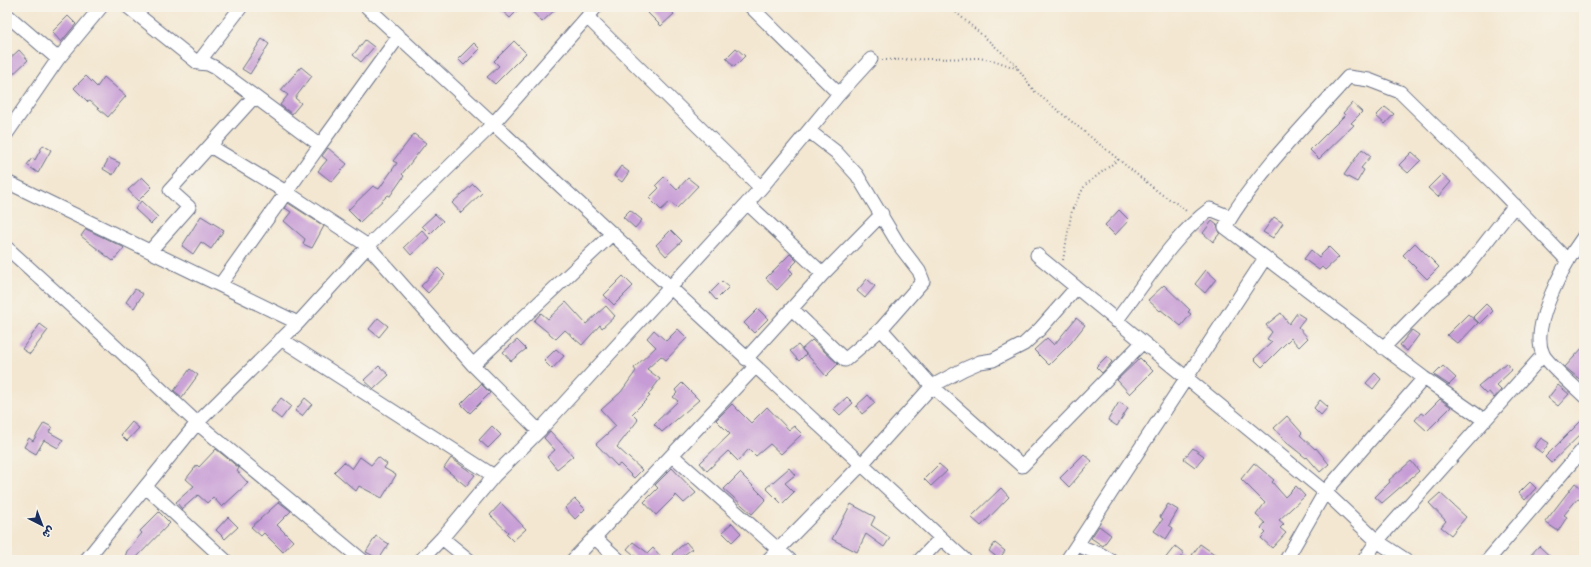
<svg xmlns="http://www.w3.org/2000/svg" width="1591" height="567" font-family="Mynerve,'Playpen Sans Arabic',sans-serif">
  <style>
    .building { fill: #c69bd6 }
    .lines { fill: none; stroke-linecap: round; stroke-linejoin: round }
    .minor-casing { stroke: #676f86; stroke-width: 15 }
    .path { stroke: #676f86; stroke-width: 2; stroke-dasharray: 1 3; stroke-linecap: butt }
    .minor { stroke: #fff; stroke-width: 13 }
  </style>
  <rect width="100%" height="100%" fill="#f7f3e8"/>
  <filter id="ink" filterUnits="userSpaceOnUse"><feTurbulence type="fractalNoise" baseFrequency=".025" numOctaves="2"/><feDisplacementMap in="SourceGraphic" scale="8" xChannelSelector="R" yChannelSelector="G"/><feConvolveMatrix kernelMatrix="1 2 1 2 8 2 1 2 1" color-interpolation-filters="sRGB"/></filter>
  <filter id="wash" filterUnits="userSpaceOnUse"><feTurbulence type="fractalNoise" baseFrequency=".012" numOctaves="4" result="noise"/><feDisplacementMap in="SourceGraphic" scale="16" xChannelSelector="R" yChannelSelector="G"/><feGaussianBlur stdDeviation="0.9" result="paint"/><feColorMatrix in="noise" values="0 0 0 0 0 0 0 0 0 0 0 0 0 0 0 0 0 1.4 0 .05"/><feComposite in="paint" operator="in"/></filter>
  <g filter="url(#wash)">
    <rect width="100%" height="100%" fill="#f3e7d1"/>
    <g id="blocks">
      <path class="building" d="M498,7H521L510,18Z
        M528,7H558L542,22Z
        M653,7H667L674,14L661,26L648,13Z
        M68,16L76,24L61,42L52,32Z
        M262,39L269,44L250,74L242,69Z
        M365,40L374,47L361,62L353,55Z
        M514,41L526,53L495,84L487,77L499,66L494,61Z
        M474,43L480,49L464,65L458,59Z
        M736,48L745,56L734,67L726,58Z
        M19,50L28,60L7,80V61Z
        M301,67L312,76L295,98L301,103L292,114L280,105L288,95L281,90Z
        M86,76L97,87L104,77L126,96L108,117L90,101L88,102L74,88Z
        M1352,103L1362,112L1351,123L1354,125L1319,159L1310,150L1345,115L1343,113Z
        M1385,107L1394,114L1385,124L1376,116Z
        M414,134L426,143L402,174L404,176L390,196L388,195L360,222L348,210L373,186L379,189L397,163L393,161Z
        M43,145L51,150L38,173L27,165L32,158L35,160Z
        M328,148L347,164L332,182L318,171L327,160L322,156Z
        M1362,149L1371,156L1361,168L1364,170L1357,182L1344,175Z
        M1412,152L1421,160L1408,173L1399,165Z
        M109,158L120,163L113,175L103,169Z
        M621,166L629,172L622,182L614,176Z
        M1442,174L1451,182L1438,197L1428,188Z
        M142,177L152,187L138,201L128,190Z
        M664,177L677,190L688,178L698,186L677,208L670,202L661,210L649,198L659,188L656,185Z
        M473,184L482,193L461,213L452,203Z
        M141,201L158,217L151,224L135,209Z
        M288,203L324,226L312,248L303,244L305,239L284,221L291,212L285,208Z
        M630,210L642,220L635,228L623,217Z
        M1119,210L1129,220L1115,235L1105,225Z
        M435,214L443,221L430,234L422,226Z
        M201,216L224,230L211,249L201,242L193,254L182,246Z
        M1274,217L1283,223L1273,238L1263,232Z
        M1212,221L1217,225L1220,233L1213,242L1203,233Z
        M86,229L123,247L124,248L113,261L81,236Z
        M422,230L429,238L411,255L404,247Z
        M671,230L682,241L666,256L656,245Z
        M1415,243L1439,267L1427,279L1403,255Z
        M1329,247L1339,257L1325,270L1322,267L1319,270L1304,259L1311,250L1319,257Z
        M790,254L797,261L789,269L793,273L777,290L766,278Z
        M438,268L445,275L428,293L421,286Z
        M1206,270L1216,279L1205,293L1195,284Z
        M623,276L633,286L614,305L604,295Z
        M867,279L875,286L865,298L857,291Z
        M722,281L729,287L716,300L710,293Z
        M1164,285L1190,310L1188,312L1191,314L1181,326L1161,310L1160,311L1148,300Z
        M135,289L143,294L134,308L126,302Z
        M566,302L586,324L606,306L615,316L602,328L600,325L582,345L565,330L556,339L534,321L541,313L548,319Z
        M1486,304L1493,311L1480,324L1473,317Z
        M758,309L768,319L754,333L744,323Z
        M1281,313L1289,324L1297,313L1305,318L1298,327L1308,338L1299,347L1291,338L1262,367L1254,359L1272,342L1267,339L1272,332L1266,325Z
        M1468,314L1478,323L1458,344L1447,335Z
        M378,318L388,326L379,337L369,329Z
        M1076,318L1085,325L1070,344L1049,365L1034,350L1047,338L1054,345Z
        M40,324L48,330L30,354L22,349Z
        M678,329L687,338L666,360L661,356L647,369L660,379L648,395L650,396L632,414L638,420L617,447L642,470L634,478L620,464L617,466L596,444L616,426L601,410L621,392L636,371L634,368L656,347L647,338L654,330L666,341Z
        M1412,330L1419,335L1407,351L1400,345Z
        M517,340L526,349L511,361L503,352Z
        M812,340L838,364L826,376L802,349Z
        M798,345L806,354L799,361L790,351Z
        M1584,346V383L1565,367Z
        M556,349L564,356L552,369L544,361Z
        M1107,356L1112,362L1102,373L1096,367Z
        M1140,358L1153,371L1130,394L1117,380Z
        M1506,363L1512,370L1496,385L1501,390L1494,398L1489,392L1486,394L1478,386Z
        M379,366L389,375L374,389L364,380Z
        M1443,366L1456,378L1449,385L1434,375Z
        M190,369L198,375L182,397L174,391Z
        M1375,373L1381,379L1373,389L1366,383Z
        M682,383L699,400L662,432L654,424L678,401L673,397L677,393L675,390Z
        M481,384L490,393L470,413L461,404Z
        M1558,385L1569,394L1558,406L1548,398Z
        M868,395L875,403L862,414L856,406Z
        M847,397L853,403L840,415L834,409Z
        M281,398L291,406L281,419L271,411Z
        M305,398L312,404L302,416L295,411Z
        M1440,399L1451,407L1427,431L1415,420L1421,413L1424,415Z
        M1320,400L1328,407L1321,415L1314,408Z
        M1119,402L1128,408L1117,426L1108,420Z
        M732,404L751,423L767,407L789,430L794,426L802,434L781,454L770,444L756,456L749,449L738,461L728,451L707,471L700,463L730,434L716,420Z
        M1287,416L1302,433L1300,435L1315,449L1316,448L1329,464L1320,472L1307,457L1306,458L1287,443L1274,428Z
        M1584,418V431L1551,463L1545,457Z
        M132,422L139,428L127,441L121,435Z
        M44,423L52,427L49,432L63,440L58,448L44,440L36,454L24,447L29,438L33,441Z
        M492,426L501,435L488,448L479,440Z
        M550,431L573,456L557,469L547,457L555,450L544,438Z
        M1541,438L1549,443L1542,453L1534,447Z
        M1193,448L1204,456L1195,467L1184,459Z
        M216,449L239,468L237,471L248,483L222,507L213,497L207,503L198,495L182,509L176,502L194,486L186,479L197,465L199,467Z
        M1084,454L1092,461L1069,487L1060,478Z
        M360,457L371,465L378,457L387,464L384,468L396,475L382,498L359,486L356,491L334,472L344,462L352,469Z
        M451,458L475,475L466,486L444,468Z
        M1411,461L1419,471L1382,503L1375,497L1390,482L1389,480Z
        M1254,463L1274,480L1272,482L1285,497L1296,486L1305,496L1279,520L1284,524L1280,528L1286,533L1272,548L1261,538L1266,533L1261,528L1265,523L1256,515L1265,503L1241,479Z
        M939,464L947,471L931,486L924,479Z
        M672,468L696,493L684,503L676,495L656,515L644,502L658,488L655,485Z
        M789,468L795,475L785,483L794,492L782,504L766,488Z
        M740,473L766,499L752,514L724,489Z
        M1530,482L1536,488L1525,500L1519,493Z
        M1575,483L1584,490V495L1581,500L1578,498L1564,515L1567,517L1558,531L1545,522Z
        M1001,488L1009,497L981,526L971,517Z
        M1440,493L1466,517L1451,535L1441,527L1446,521L1429,503Z
        M575,499L585,509L575,519L565,508Z
        M279,502L291,511L277,525L293,541L283,552L264,533L261,536L251,527Z
        M501,503L526,529L513,541L506,534L508,532L490,515Z
        M851,504L875,517L871,525L890,538L884,547L866,534L857,552L832,539Z
        M1168,504L1178,510L1169,525L1173,528L1166,539L1154,531L1163,519L1160,517Z
        M159,512L170,523L134,560H124L127,551L142,533L140,531Z
        M228,517L238,527L225,539L216,530Z
        M732,523L741,533L732,542L722,532Z
        M1099,526L1111,535L1103,546L1091,538Z
        M376,536L389,544L379,559L366,552Z
        M633,542L648,553L653,548L664,560H640L627,549Z
        M686,542L692,549L677,560L672,554Z
        M995,543L1005,551L999,559L989,551Z
        M1200,544L1223,560H1199L1192,555Z
        M1175,546L1184,553L1178,560H1164Z
        M1539,546L1554,560H1526Z"/>
    </g>
  </g>
  <g filter="url(#ink)">
    <use href="#blocks" fill-opacity="0" stroke="#676f86" stroke-width="1"/>
    <g class="lines">
      <defs>
        <path id="minor" d="M128,7L198,63L241,7
          M367,7L965,560
          M751,7L839,94
          M7,15L58,59
          M587,17L761,188
          M198,63L208,64L216,68L320,145L399,36
          M809,131L836,152L857,175L899,245L919,271L923,281L881,329L932,386L1022,466L1142,343
          M7,133L58,59L101,7
          M210,146L286,192L368,246L473,365L539,431
          M7,182L298,323
          M747,203L823,274L882,214
          M1584,236C1567,259 1529,326 1543,354C1546,362 1576,388 1584,396
          M7,248L102,334L197,423L362,560
          M150,251L189,207L170,190L254,97
          M1037,255L1325,492L1377,541L1406,560
          M220,285L320,145
          M792,309L845,360L881,329
          M1116,321C1145,284 1172,237 1210,209L1230,217
          M281,339L494,476
          M1383,348L1432,298L1465,269L1515,205
          M746,359L823,274
          M473,365L613,233
          M1484,420L1424,378L1225,227C1258,171 1305,125 1348,77L1369,80L1400,92L1496,186L1568,261
          M673,456L790,560
          M146,487L225,560
          M594,537L619,560
          M442,538L469,560
          M1077,545L1102,555L1110,560
          M86,560L197,423L298,323L368,246L493,124L596,7
          M421,560L442,538L494,476L539,431L761,188L839,94L871,59
          M573,560L755,367
          M768,560L862,464L932,386L964,369L980,362L993,360L1024,344L1040,329L1076,288
          M920,560L941,538
          M1067,560L1265,258
          M1286,560L1325,492L1424,378
          M1364,560L1377,541L1543,355
          M1488,560L1584,448"/>
      </defs>
      <use href="#minor" class="minor-casing"/>
      <path class="path" d="M950,7L1014,63L1034,91L1161,194L1181,206L1187,212
        M882,60L979,58L996,61L1018,69
        M1063,260L1072,210L1085,185L1119,159"/>
      <use href="#minor" class="minor"/>
    </g>
  </g>
  <rect width="1591" height="567" fill="none" stroke="#f7f3e8" stroke-width="24"/>
  <g transform="translate(42 525) rotate(138)" stroke="#f7f3e8" stroke-width="3" paint-order="stroke">
  <path d="M0-3L7 15L0 10L-7 15Z" fill="#1b2f5e"/>
  <text y="-6" font-size="11" font-weight="bold" text-anchor="middle" fill="#1b2f5e">ش</text>
  </g>
</svg>
